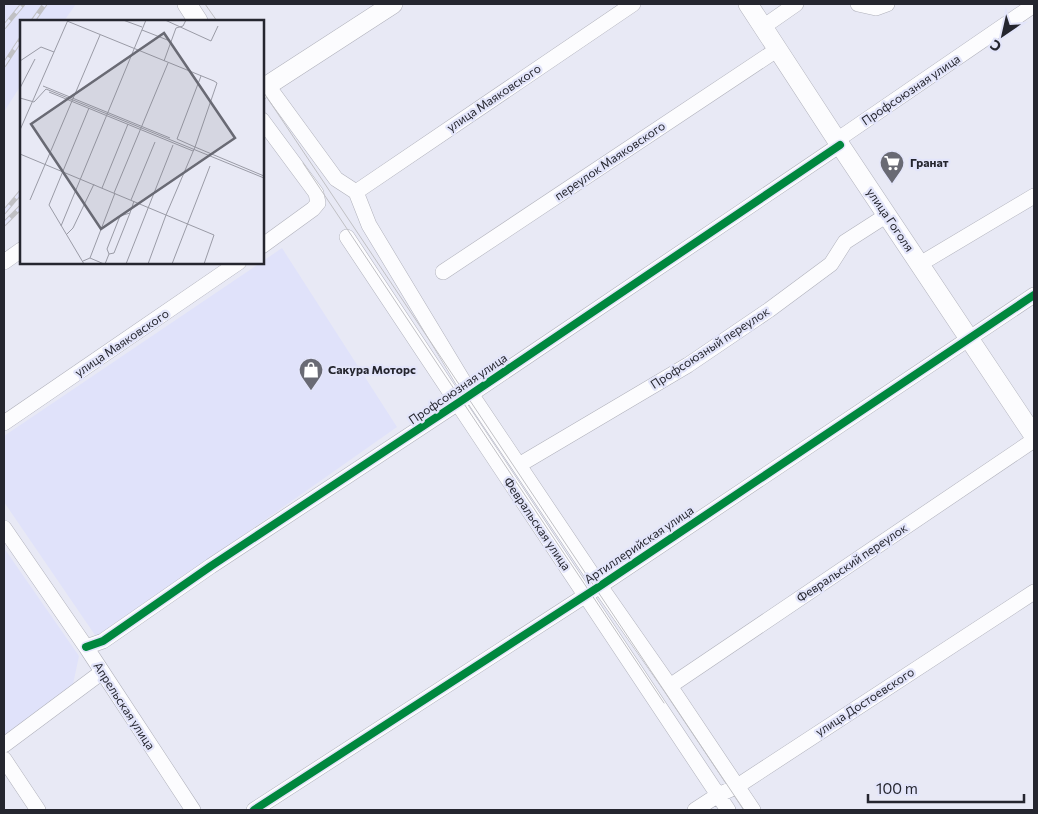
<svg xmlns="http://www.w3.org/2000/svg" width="1038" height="814" font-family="Commissioner,sans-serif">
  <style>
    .built { fill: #e0e2fa }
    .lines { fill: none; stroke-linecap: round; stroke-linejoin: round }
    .minor-casing { stroke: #b0b1bb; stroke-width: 16 }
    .major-casing { stroke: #b0b1bb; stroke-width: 20 }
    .minor { stroke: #fcfcfe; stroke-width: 15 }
    .major { stroke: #fcfcfe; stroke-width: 19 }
    .tram { stroke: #c0c0c4; stroke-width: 1 }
    .rail-casing { stroke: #c0c0c4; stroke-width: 5 }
    .rail { stroke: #e3e5fa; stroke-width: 3; stroke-dasharray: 9; stroke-linecap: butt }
    .cycleway-casing { stroke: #e3e5fa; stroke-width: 11 }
    .cycleway { stroke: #00873e; stroke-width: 8 }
    .labels { text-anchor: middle; stroke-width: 4.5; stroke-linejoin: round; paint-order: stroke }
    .street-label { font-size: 12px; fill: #25262f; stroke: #e3e5fa }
    .poi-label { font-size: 12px; font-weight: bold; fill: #25262f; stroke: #e3e5fa; text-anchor: start }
    .inset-road { fill: none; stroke: #9a9ba6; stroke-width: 1 }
    .view { fill: #696a74; fill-opacity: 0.15; stroke: #696a74; stroke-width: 2.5 }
    .inset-edge { fill: none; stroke: #25262f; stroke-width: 2.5 }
  </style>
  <rect width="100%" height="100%" fill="#e8e9f5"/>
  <path class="built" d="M4,4H76L64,21H21V85L4,112Z
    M282,248L397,427L97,638L4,502V436L260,263L262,262L263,261Z
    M4,548L79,656L72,689L4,739Z"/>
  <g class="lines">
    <defs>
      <path id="minor" d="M858,4L876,8L887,4
        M763,27L796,4
        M268,86L336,179L356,192L369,225L471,394L600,586L670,686L753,810
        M262,120L316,193L318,203L313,209L262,246
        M837,140L1034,5
        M356,192L633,4
        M347,237L728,810
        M4,262L21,250
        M920,264L1034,196
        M443,272L778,49
        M4,423L239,262
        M519,465L688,365L769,310L831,264L845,242L887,215
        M4,528L86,647L193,810
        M86,647L103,641L211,566L461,401L840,145
        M670,686L1034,440
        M4,745L102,672
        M4,759L38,810
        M254,810L600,586L1034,295
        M695,810L718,795L736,787L1034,592"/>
      <path id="major" d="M187,4L198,21
        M748,4L840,145L1034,436
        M262,89L393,4"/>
    </defs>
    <use href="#minor" class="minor-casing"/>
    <use href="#major" class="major-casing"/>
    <use href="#minor" class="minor"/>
    <use href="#major" class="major"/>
    <path class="tram" d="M205,4L217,21
      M262,90L744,810
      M303,163L664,703"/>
    <defs>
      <path id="rail" d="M33,21L45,4
        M4,27L23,4
        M4,65L21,39
        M4,212L21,192
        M4,224L21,207"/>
    </defs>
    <use href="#rail" class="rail-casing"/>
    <use href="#rail" class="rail"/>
    <defs>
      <path id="cycleway" d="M86,647L103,641L211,566L461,401L840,145
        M254,810L600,586L1034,295"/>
    </defs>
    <use href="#cycleway" class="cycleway-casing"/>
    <use href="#cycleway" class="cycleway"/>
  </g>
  <defs>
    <symbol id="supermarket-pin" viewBox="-11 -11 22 30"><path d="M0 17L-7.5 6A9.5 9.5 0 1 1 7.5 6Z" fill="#696a74" stroke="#e3e5fa"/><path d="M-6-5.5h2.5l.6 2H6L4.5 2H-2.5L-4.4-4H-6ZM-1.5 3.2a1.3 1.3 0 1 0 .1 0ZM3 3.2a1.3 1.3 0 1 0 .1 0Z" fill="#fff"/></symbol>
    <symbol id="shop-pin" viewBox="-11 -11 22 30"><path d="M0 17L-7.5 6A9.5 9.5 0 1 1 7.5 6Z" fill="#696a74" stroke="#e3e5fa"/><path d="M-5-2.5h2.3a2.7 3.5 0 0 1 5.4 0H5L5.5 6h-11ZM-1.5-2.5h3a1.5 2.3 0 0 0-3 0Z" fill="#fff"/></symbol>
  </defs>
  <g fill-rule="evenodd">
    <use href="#supermarket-pin" x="878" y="149" width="28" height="38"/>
    <use href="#shop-pin" x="297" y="356" width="28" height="38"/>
  </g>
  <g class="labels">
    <g class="street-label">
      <text transform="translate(911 90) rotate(-34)" y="4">Профсоюзная улица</text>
      <text transform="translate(494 98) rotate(-34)" y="4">улица Маяковского</text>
      <text transform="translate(610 161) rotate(-34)" y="4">переулок Маяковского</text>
      <text transform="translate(890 220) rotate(56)" y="4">улица Гоголя</text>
      <text transform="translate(122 343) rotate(-34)" y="4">улица Маяковского</text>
      <text transform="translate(710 348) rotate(-33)" y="4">Профсоюзный переулок</text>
      <text transform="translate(458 389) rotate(-34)" y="4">Профсоюзная улица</text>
      <text transform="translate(537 524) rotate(56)" y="4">Февральская улица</text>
      <text transform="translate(639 545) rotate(-34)" y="4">Артиллерийская улица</text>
      <text transform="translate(852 563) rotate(-34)" y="4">Февральский переулок</text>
      <text transform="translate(865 702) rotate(-33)" y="4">улица Достоевского</text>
      <text transform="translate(124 706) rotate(57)" y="4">Апрельская улица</text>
    </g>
    <g class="poi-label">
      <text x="910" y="167">Гранат</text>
      <text x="328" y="374">Сакура Моторс</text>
    </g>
  </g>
  <g transform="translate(20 20)">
    <rect width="244" height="244" fill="#e8e9f5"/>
    <path class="inset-road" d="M103,0L122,7M145,0L191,21L198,6M47,1L194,61L197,63L175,127L157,119L181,56M122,10L150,21M0,41L21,27L34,32M144,41L156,8L163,6L166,0M23,66L150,118M0,68L15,39M29,72L173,131M0,78L14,82L26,69L244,158M0,110L48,0M0,134L146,195L175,127L244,156M82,168L108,104M94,173L148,43M10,180L80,15M111,180L135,122M41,206L126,0M46,215L53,208L74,164M89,234L94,233L110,193M70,238L84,244M63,241L70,238L95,173M64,244L29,185L69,88M85,244L89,234L87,229L100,196L110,193L114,181M106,244L153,125M128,244L146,195L194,215L184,244M152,244L190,146"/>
    <path class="view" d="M144,13L215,118L81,209L11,104Z"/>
    <rect width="244" height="244" class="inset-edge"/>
  </g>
  <rect width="1038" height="814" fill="none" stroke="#25262f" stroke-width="10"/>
  <g transform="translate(1003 35) rotate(214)" stroke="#e3e5fa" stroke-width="4" paint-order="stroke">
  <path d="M0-4L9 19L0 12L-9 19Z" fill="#25262f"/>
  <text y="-8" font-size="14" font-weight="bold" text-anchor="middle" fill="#25262f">С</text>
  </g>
  <path d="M868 794v8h156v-8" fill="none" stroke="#25262f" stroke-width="2.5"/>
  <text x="876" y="794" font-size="15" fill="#25262f" stroke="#e3e5fa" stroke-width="4" paint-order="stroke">100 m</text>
</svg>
